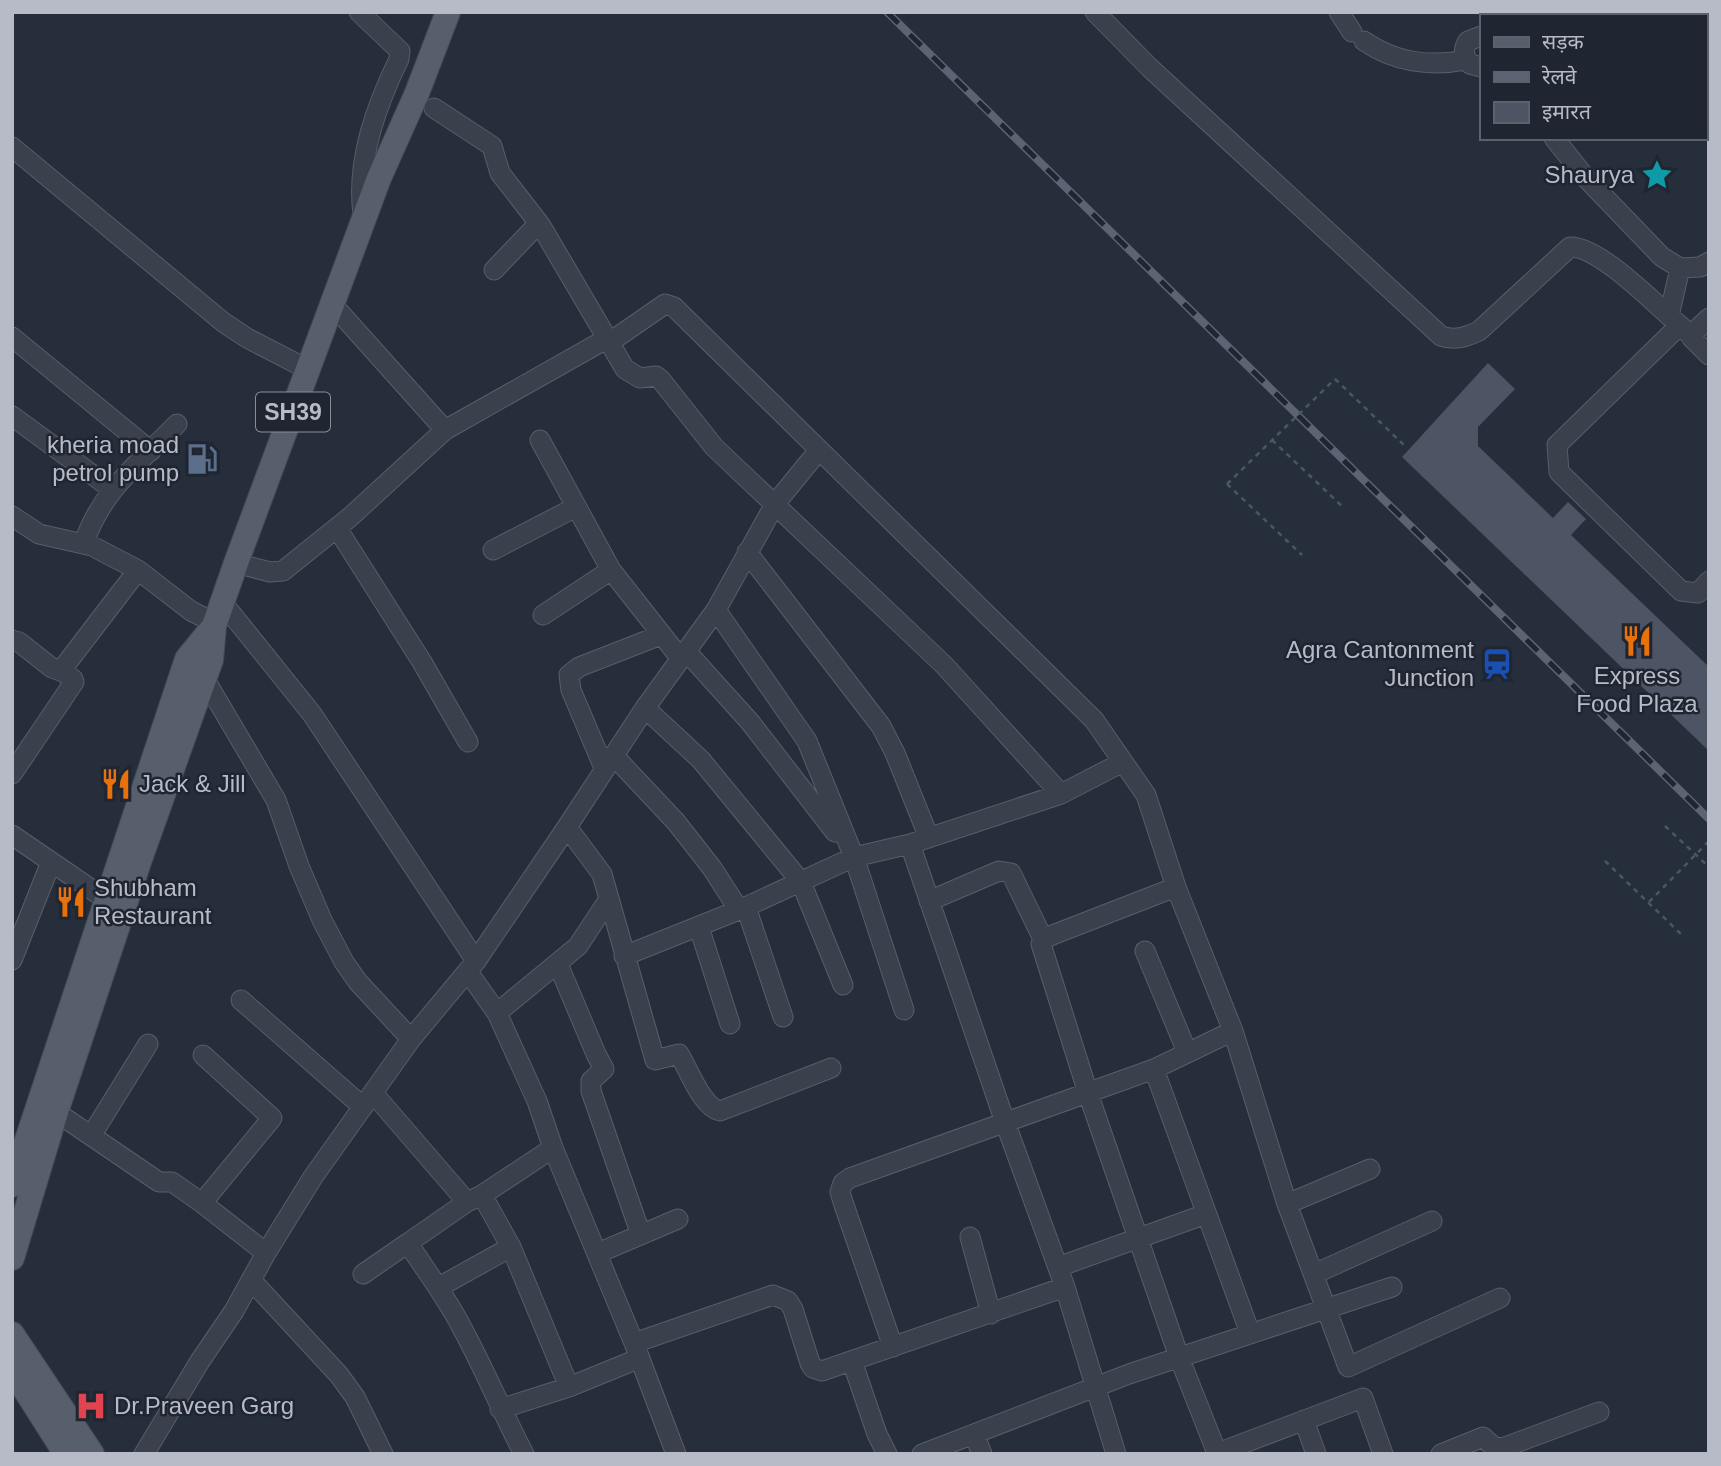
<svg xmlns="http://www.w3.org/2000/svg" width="1721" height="1466" font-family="Arial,'Noto Sans Devanagari',sans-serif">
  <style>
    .building { fill: #4d5464 }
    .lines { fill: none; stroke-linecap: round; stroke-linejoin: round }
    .minor-casing { stroke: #585e6a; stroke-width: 21 }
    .major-casing { stroke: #434955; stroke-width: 26 }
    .path { stroke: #48585c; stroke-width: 2.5; stroke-dasharray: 5 5; stroke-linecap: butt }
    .minor { stroke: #3a404c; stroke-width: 19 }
    .major { stroke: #585f6c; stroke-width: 24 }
    .rail-casing { stroke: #5c6473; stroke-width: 8 }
    .rail { stroke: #1f2531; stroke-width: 5; stroke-dasharray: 16; stroke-linecap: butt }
    .path-bridge { stroke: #48585c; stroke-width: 2.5; stroke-dasharray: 5 5; stroke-linecap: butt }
    .labels { text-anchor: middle; stroke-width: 5; stroke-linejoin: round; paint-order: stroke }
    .shield { fill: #1f2531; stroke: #898e9a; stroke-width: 2 }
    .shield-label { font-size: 23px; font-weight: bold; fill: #b6bbc7 }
    .poi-label { font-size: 24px; fill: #b6bbc7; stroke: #1f2531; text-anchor: end }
  </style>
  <rect width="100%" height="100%" fill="#262e3c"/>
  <path class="building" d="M1488,363L1515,389L1478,427V446L1553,518L1568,502L1586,519L1571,535L1709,667V751L1402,457Z"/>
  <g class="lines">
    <defs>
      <path id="minor" d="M359,12L400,51L399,59C376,106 356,161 363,214
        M1095,12L1150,68L1441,336C1455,341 1466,337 1479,331L1570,247C1602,246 1664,314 1691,335V337L1709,355
        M1339,12L1352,32
        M1481,36L1468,41C1463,49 1463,56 1470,64L1481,67
        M1364,41C1394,62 1430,67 1466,60
        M434,108L492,146L500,173L541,226L625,369L640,378L656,376L661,380L714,447L944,665L1061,794
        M1554,138L1585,177L1662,257L1680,268L1700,267L1709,262
        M12,147L223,322L247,338L307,369
        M494,270L539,223
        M333,305L445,430L608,338
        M1669,316L1680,268
        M1679,326L1557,445L1559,472L1681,591L1698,593L1709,581
        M1691,335L1709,318
        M12,337L151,451
        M610,342L665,304L674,307L1094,720L1146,795L1176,887L1233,1031L1287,1204L1348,1367L1500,1298
        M12,416L112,489
        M540,440L611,570
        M12,516L39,534L92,546L138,570L191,611L215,623
        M337,528L422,662L468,742
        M84,543C101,491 140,462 177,424
        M493,550L576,507
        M747,552L881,726L895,753L929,838
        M236,563L270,572L283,571L349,518L445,430
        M222,602L312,714L476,961
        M716,610L807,741L854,857L904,1010
        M543,615L611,570L681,659
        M12,640L19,642L52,668L63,672
        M686,651L750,722L835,832
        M204,678L276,800L299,866L322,920L344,962L358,982L411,1039
        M645,708L701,760L801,882L843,985
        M613,755L676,822L712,868L739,910
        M604,768L571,690L569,675L579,667L661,635
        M12,774L74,682L73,679L63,672V668L138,570
        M567,827L602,874L655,1060L679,1054C689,1070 702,1107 720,1111L831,1068
        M12,835L107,900
        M910,844L1005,1122L1065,1287L1116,1454
        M1176,887L1055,934L1043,939L1041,944L1088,1093L1179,1357L1217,1453
        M929,901L999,871L1011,873L1043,939
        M746,907L783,1017
        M699,927L730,1024
        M1145,951L1187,1052
        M624,956L739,910L854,857L910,844L1061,794L1123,762
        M12,960L51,862
        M558,964L596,1054L604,1069L591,1081V1091L641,1235
        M468,972L497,1013L537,1101L553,1148L634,1343L676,1454
        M241,1000L363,1107
        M497,1013L578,946L609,899
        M203,1055L272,1118L202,1203L266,1253
        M1154,1069L1250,1333
        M373,1093L467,1202
        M56,1112L159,1182H172L202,1203
        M91,1136L148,1044
        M482,1195L553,1148
        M1287,1204L1370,1169
        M970,1237L991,1314
        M408,1243L467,1202L482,1195L511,1247L439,1287
        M511,1247L569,1387
        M598,1253L678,1219
        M1058,1267L1206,1214
        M363,1274L408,1243C426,1271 446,1297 461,1326C484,1368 502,1412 524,1454
        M1314,1274L1432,1221
        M251,1280L339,1375L355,1397L383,1454
        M634,1343L773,1295L788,1301L793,1309L810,1363L813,1368L822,1371L1065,1287
        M893,1347L844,1205L840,1192L843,1183L850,1178L1154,1069L1233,1031
        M852,1361L877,1434L887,1454
        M500,1409L569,1387L640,1358
        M1304,1420L1316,1454
        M974,1434L982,1454
        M144,1454L200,1361L234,1311L266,1253L313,1177L411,1039L476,961L567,827L645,708L716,610L775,504L819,450
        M922,1454L1129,1374L1392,1287
        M1215,1454L1363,1398L1383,1454
        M1441,1454L1483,1437L1494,1447L1502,1448L1599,1412"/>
      <path id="major" d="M12,1185L187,659L214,626
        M12,1258L56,1112L139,862L211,660L214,626L236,563L379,178L417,93L448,12
        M12,1334L92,1454
        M12,1369L66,1454"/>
    </defs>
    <use href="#minor" class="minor-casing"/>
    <use href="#major" class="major-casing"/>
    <path class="path" d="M1335,379L1406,447
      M1272,440L1344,508
      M1227,484L1302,555
      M1665,826L1709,867
      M1605,861L1682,935"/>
    <use href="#minor" class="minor"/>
    <use href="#major" class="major"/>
    <defs>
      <path id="rail" d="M887,12L1709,819"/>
    </defs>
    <use href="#rail" class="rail-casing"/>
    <use href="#rail" class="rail"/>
    <path class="path-bridge" d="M1227,484L1335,379
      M1649,902L1709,841"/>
  </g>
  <defs>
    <symbol id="sight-bare" viewBox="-9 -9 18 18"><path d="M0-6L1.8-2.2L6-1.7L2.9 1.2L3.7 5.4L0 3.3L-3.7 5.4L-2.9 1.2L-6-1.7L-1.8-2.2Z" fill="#0f9aa8" stroke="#1f2531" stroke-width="2.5" paint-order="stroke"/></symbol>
    <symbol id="fuel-bare" viewBox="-9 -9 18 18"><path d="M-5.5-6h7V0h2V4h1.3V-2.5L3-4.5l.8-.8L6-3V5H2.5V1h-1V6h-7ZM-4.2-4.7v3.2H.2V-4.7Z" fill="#5c6f8a" stroke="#1f2531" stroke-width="2.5" paint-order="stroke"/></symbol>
    <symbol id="restaurant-bare" viewBox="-9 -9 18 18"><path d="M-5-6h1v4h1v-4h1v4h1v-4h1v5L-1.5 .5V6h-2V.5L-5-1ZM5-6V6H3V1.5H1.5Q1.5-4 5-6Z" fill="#e8710a" stroke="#1f2531" stroke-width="2.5" paint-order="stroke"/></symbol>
    <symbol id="station-bare" viewBox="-9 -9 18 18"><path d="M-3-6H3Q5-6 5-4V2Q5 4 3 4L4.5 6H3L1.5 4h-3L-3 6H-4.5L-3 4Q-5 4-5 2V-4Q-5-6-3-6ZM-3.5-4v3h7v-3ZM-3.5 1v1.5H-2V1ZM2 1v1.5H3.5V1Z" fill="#1a4fb4" stroke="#1f2531" stroke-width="2.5" paint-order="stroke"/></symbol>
    <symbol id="hospital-bare" viewBox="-9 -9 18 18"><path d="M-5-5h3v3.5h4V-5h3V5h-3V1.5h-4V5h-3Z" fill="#e0444e" stroke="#1f2531" stroke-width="2.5" paint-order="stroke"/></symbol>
  </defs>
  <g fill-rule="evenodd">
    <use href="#sight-bare" x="1635" y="153" width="44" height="44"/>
    <use href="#fuel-bare" x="180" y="437" width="44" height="44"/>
    <use href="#restaurant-bare" x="1615" y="619" width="44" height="44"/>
    <use href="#station-bare" x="1475" y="642" width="44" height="44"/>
    <use href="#restaurant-bare" x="94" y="762" width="44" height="44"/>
    <use href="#restaurant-bare" x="49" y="880" width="44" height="44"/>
    <use href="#hospital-bare" x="69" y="1384" width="44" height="44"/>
  </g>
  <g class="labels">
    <rect class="shield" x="256" y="392.5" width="74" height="39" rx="5"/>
    <g class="shield-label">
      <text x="293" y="420">SH39</text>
    </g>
    <g class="poi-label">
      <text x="1634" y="183">Shaurya</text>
      <text x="179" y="453">kheria moad<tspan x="179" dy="28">petrol pump</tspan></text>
      <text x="1474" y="658">Agra Cantonment<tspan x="1474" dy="28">Junction</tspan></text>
      <text x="1637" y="684" text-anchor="middle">Express<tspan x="1637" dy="28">Food Plaza</tspan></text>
      <text x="139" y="792" text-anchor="start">Jack &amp; Jill</text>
      <text x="94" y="896" text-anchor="start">Shubham<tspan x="94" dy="28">Restaurant</tspan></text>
      <text x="114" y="1414" text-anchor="start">Dr.Praveen Garg</text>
    </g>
  </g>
  <rect width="1721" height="1466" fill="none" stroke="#b6bbc7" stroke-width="28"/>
  <rect x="1480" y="14" width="228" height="126" fill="#1f2531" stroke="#5b616d" stroke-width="2"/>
  <rect x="1494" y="37" width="35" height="10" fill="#585f6c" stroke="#5b616d" stroke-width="2"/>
  <text x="1542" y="49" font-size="21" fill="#b6bbc7">सड़क</text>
  <rect x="1494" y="72" width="35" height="10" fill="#5c6473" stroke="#5b616d" stroke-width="2"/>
  <text x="1542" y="84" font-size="21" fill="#b6bbc7">रेलवे</text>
  <rect x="1494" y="102" width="35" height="21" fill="#4d5464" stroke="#5b616d" stroke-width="2"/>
  <text x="1542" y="119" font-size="21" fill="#b6bbc7">इमारत</text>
</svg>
